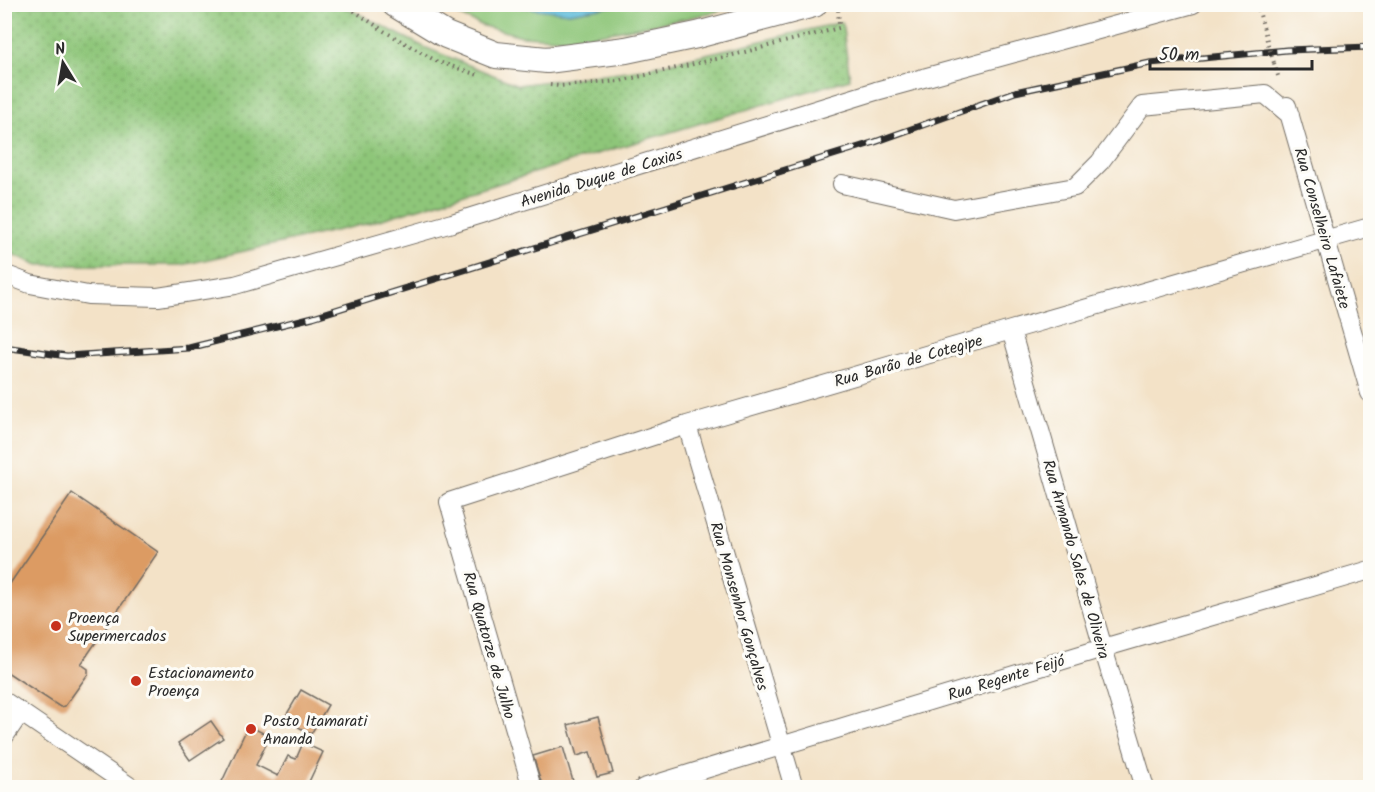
<svg xmlns="http://www.w3.org/2000/svg" width="1375" height="792" font-family="Kalam,sans-serif">
  <style>
    .grass { fill: url(#grass-dots); stroke: #5c7852; stroke-width: 1.5 }
    .green { fill: #8ec679; stroke: #5c7852; stroke-width: 1.5 }
    .water { fill: #5cbbda; stroke: #447382; stroke-width: 1.5 }
    .building { fill: #dc9b64 }
    .lines { fill: none; stroke-linecap: round; stroke-linejoin: round }
    .minor-casing { stroke: #716b62; stroke-width: 20 }
    .secondary-casing { stroke: #716b62; stroke-width: 28 }
    .path { stroke: #716b62; stroke-width: 4; stroke-dasharray: 1.5 4.5; stroke-linecap: butt }
    .minor { stroke: #fff; stroke-width: 18 }
    .secondary { stroke: #fff; stroke-width: 26 }
    .rail-casing { stroke: #2b2b2b; stroke-width: 7 }
    .rail { stroke: #fdfcf7; stroke-width: 4.5; stroke-dasharray: 14; stroke-linecap: butt }
    .path-bridge { stroke: #716b62; stroke-width: 4; stroke-dasharray: 1.5 4.5; stroke-linecap: butt }
    .poi-dot { fill: #c8321e; stroke: #fdfcf7; stroke-width: 2 }
    .labels { text-anchor: middle; stroke-width: 6; stroke-linejoin: round; paint-order: stroke }
    .street-label { font-size: 16px; fill: #2b2b2b; stroke: #fdfcf7 }
    .poi-label { font-size: 16px; fill: #2b2b2b; stroke: #fdfcf7; text-anchor: start }
  </style>
  <defs>
    <pattern id="grass-dots" width="8" height="8" patternUnits="userSpaceOnUse" patternTransform="scale(1.5)"><rect width="8" height="8" fill="#8ec679"/><path d="M2 2h.1M6 6h.1" fill="none" stroke="#74a163" stroke-width="1.8" stroke-linecap="round"/></pattern>
  </defs>
  <rect width="100%" height="100%" fill="#fdfcf7"/>
  <filter id="ink" filterUnits="userSpaceOnUse"><feTurbulence type="fractalNoise" baseFrequency=".0167" numOctaves="2"/><feDisplacementMap in="SourceGraphic" scale="12" xChannelSelector="R" yChannelSelector="G"/><feConvolveMatrix kernelMatrix="1 2 1 2 8 2 1 2 1" color-interpolation-filters="sRGB"/></filter>
  <filter id="wash" filterUnits="userSpaceOnUse"><feTurbulence type="fractalNoise" baseFrequency=".008" numOctaves="4" result="noise"/><feDisplacementMap in="SourceGraphic" scale="24" xChannelSelector="R" yChannelSelector="G"/><feGaussianBlur stdDeviation="1.35" result="paint"/><feColorMatrix in="noise" values="0 0 0 0 0 0 0 0 0 0 0 0 0 0 0 0 0 1.4 0 .05"/><feComposite in="paint" operator="in"/></filter>
  <g filter="url(#wash)">
    <rect width="100%" height="100%" fill="#f3e2c7"/>
    <path class="grass" d="M4,5H341L424,47L518,85L642,69L842,22L850,79L556,166L366,224L182,265H38L5,251Z"/>
    <path class="green" d="M504,4L569,13L619,5H746L683,19L571,39L522,36L483,26L435,5Z"/>
    <path class="water" d="M504,5H619L569,13Z"/>
    <g id="blocks">
      <path class="building" d="M72,493L158,552L81,664L88,669V674L65,706L60,707L4,670V587L7,588Z
        M301,690L328,705L311,734L284,719Z
        M598,717L613,773L597,777L590,752L577,756L568,725Z
        M211,721L223,738L190,760L178,743Z
        M248,726L270,736L256,765L278,776L288,756L296,759L303,743L323,752L306,788H219Z
        M563,747L575,788H543L533,756Z"/>
    </g>
  </g>
  <g filter="url(#ink)">
    <use href="#blocks" fill-opacity="0" stroke="#716b62" stroke-width="1.5"/>
    <g class="lines">
      <defs>
        <path id="minor" d="M1287,106L1370,393
          M842,184L954,209L1075,187L1100,162L1142,106L1265,94L1290,115
          M4,274L30,284L88,295L158,297L235,285L452,223L876,91L1193,4
          M1011,330L1103,648L1145,788
          M687,425L794,788
          M4,701L132,788
          M4,737L21,712
          M532,788L449,502L687,425L1011,330L1370,227
          M643,788L1103,648L1370,570"/>
        <path id="secondary" d="M395,4L446,35L496,55L547,60L626,50L697,35L814,4"/>
      </defs>
      <use href="#minor" class="minor-casing"/>
      <use href="#secondary" class="secondary-casing"/>
      <path class="path" d="M344,4L384,31L436,61L481,76
        M1257,4L1268,44
        M1274,63L1279,79
        M550,85L559,86L620,81L737,54L839,28L838,7"/>
      <use href="#minor" class="minor"/>
      <use href="#secondary" class="secondary"/>
      <defs>
        <path id="rail" d="M4,347L67,356L189,348L313,317L875,142L1015,92L1150,63L1287,50L1370,47"/>
      </defs>
      <use href="#rail" class="rail-casing"/>
      <use href="#rail" class="rail"/>
      <path class="path-bridge" d="M1268,44L1274,63"/>
    </g>
  </g>
  <g class="poi-dot">
    <circle cx="56" cy="626" r="6"/>
    <circle cx="136" cy="681" r="6"/>
    <circle cx="251" cy="729" r="6"/>
  </g>
  <g class="labels">
    <g class="street-label">
      <text transform="translate(601 177) rotate(-17)" y="6">Avenida Duque de Caxias</text>
      <text transform="translate(1323 228) rotate(74)" y="6">Rua Conselheiro Lafaiete</text>
      <text transform="translate(908 360) rotate(-16)" y="6">Rua Barão de Cotegipe</text>
      <text transform="translate(1077 559) rotate(74)" y="6">Rua Armando Sales de Oliveira</text>
      <text transform="translate(740 606) rotate(74)" y="6">Rua Monsenhor Gonçalves</text>
      <text transform="translate(490 645) rotate(74)" y="6">Rua Quatorze de Julho</text>
      <text transform="translate(1006 677) rotate(-17)" y="6">Rua Regente Feijó</text>
    </g>
    <g class="poi-label">
      <text x="68" y="623">Proença<tspan x="68" dy="18">Supermercados</tspan></text>
      <text x="148" y="678">Estacionamento<tspan x="148" dy="18">Proença</tspan></text>
      <text x="263" y="726">Posto Itamarati<tspan x="263" dy="18">Ananda</tspan></text>
    </g>
  </g>
  <rect width="1375" height="792" fill="none" stroke="#fdfcf7" stroke-width="24"/>
  <g transform="translate(63 63) rotate(349)" stroke="#fdfcf7" stroke-width="4.5" paint-order="stroke">
  <path d="M0-4.5L10 22L0 15L-10 22Z" fill="#2b2b2b"/>
  <text y="-9" font-size="16" font-weight="bold" text-anchor="middle" fill="#2b2b2b">N</text>
  </g>
  <path d="M1150 60v9h162v-9" fill="none" stroke="#2b2b2b" stroke-width="3"/>
  <text x="1159" y="60" font-size="18" fill="#2b2b2b" stroke="#fdfcf7" stroke-width="4.5" paint-order="stroke">50 m</text>
</svg>
